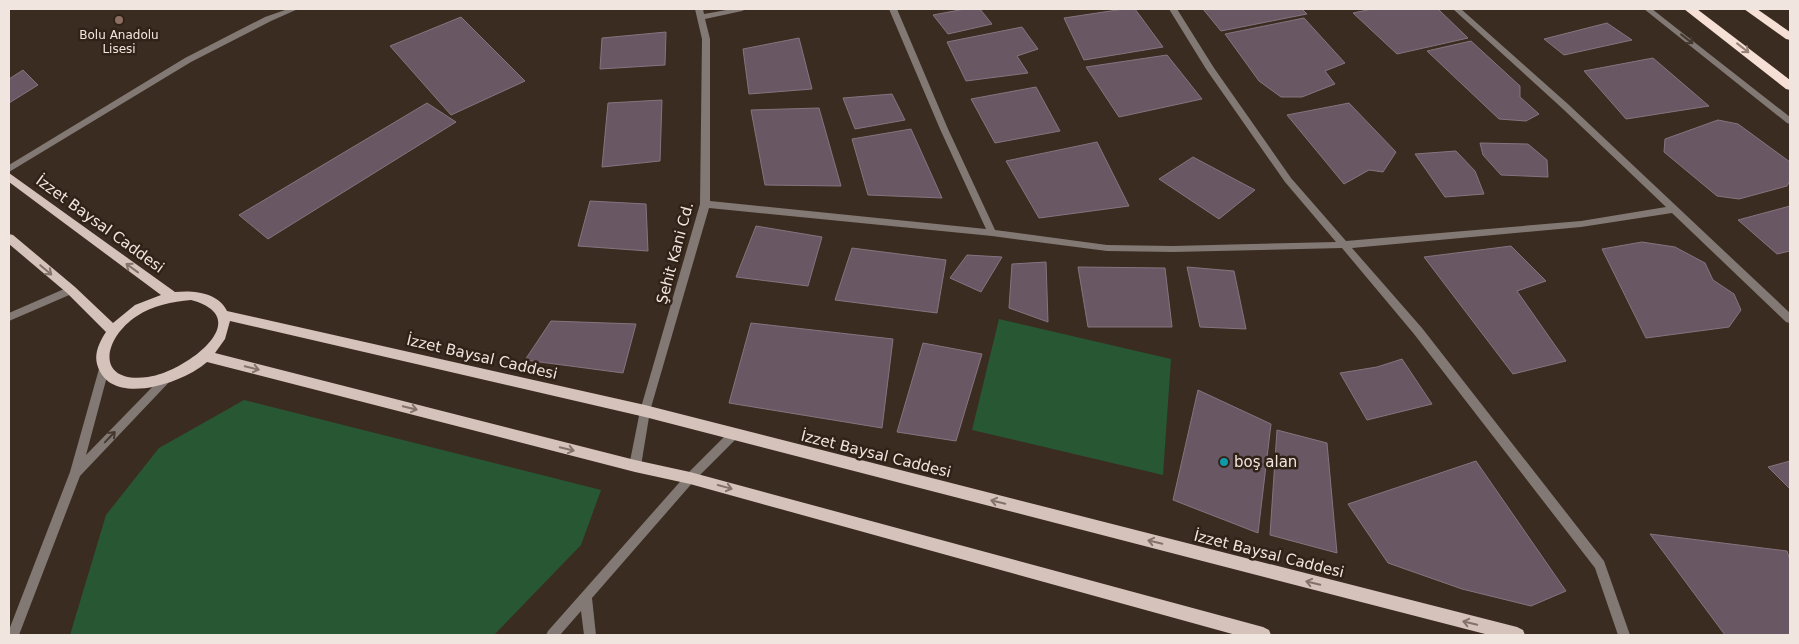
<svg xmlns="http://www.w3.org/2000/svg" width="1799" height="644" font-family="'DejaVu Sans',sans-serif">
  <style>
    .green { fill: #285734 }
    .building { fill: #695863; stroke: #86737f }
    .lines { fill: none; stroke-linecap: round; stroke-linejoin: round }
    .street { fill: #827975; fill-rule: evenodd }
    .primary { fill: #d5c2ba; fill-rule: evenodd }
    .highway { fill: #f6dfd5; fill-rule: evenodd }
    .oneway { stroke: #45382f }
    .oneway2 { stroke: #948076 }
    .oneway3 { stroke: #837269 }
    .education-dot { fill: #8d6e63; stroke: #312218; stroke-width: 2 }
    .culture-dot { fill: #0f9aa8; stroke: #312218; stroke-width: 2 }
    .labels { text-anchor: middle; stroke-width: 5; stroke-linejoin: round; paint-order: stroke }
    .far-poi-label { font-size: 12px; fill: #f0e6df; stroke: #312218 }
    .street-label { font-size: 15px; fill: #f0e6df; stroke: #312218 }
    .poi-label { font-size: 15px; fill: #f0e6df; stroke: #312218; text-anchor: start }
  </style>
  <rect width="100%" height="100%" fill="#3b2c21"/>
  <path class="green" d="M999,319L1171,359L1163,475L972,430Z
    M244,400L601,490L581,545L494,635H70L106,515L159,448Z"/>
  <path class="building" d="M965,9H980L992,24L948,34L933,15Z
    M1124,9H1135L1163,47L1084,60L1064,18Z
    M1203,9H1302L1307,14L1221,31Z
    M1372,9H1438L1468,38L1397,54L1353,13Z
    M461,17L525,81L451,115L390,46Z
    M1304,18L1345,63L1325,71L1335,84L1302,97H1281L1259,81L1225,34Z
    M1607,23L1632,40L1564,55L1544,39Z
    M1022,27L1038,49L1017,56L1028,73L966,81L947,42Z
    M666,32L665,65L600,69L602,38Z
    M799,38L812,89L749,94L743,49Z
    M1471,41L1520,86V97L1539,114L1526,121L1499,119L1427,51Z
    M1167,55L1202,99L1119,117L1086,67Z
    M1653,58L1709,106L1626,119L1584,71Z
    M23,70L38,85L9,103V79Z
    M1036,87L1060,131L995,143L971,99Z
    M892,94L905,120L855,129L843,98Z
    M662,100L660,161L602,167L608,103Z
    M427,103L456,122L268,239L239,215Z
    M1349,103L1396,152L1383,172L1369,170L1344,184L1287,115Z
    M819,108L841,186L765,185L751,110Z
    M1718,120L1738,124L1790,162V181L1787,186L1739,199L1717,196L1664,152L1665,139Z
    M911,129L942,198L868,195L852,139Z
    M1097,142L1129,206L1039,218L1006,161Z
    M1480,143L1528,144L1547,160L1548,177L1501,175L1483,155Z
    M1456,151L1475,171L1484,194L1445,197L1415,154Z
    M1193,157L1255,190L1219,219L1159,179Z
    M590,201L646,204L648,251L578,246Z
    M1790,206V251L1777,254L1738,220Z
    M756,226L822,237L808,286L736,277Z
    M1642,242L1675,247L1705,263L1713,280L1734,294L1741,310L1729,327L1646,338L1602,249Z
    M1511,246L1546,281L1517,291L1566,361L1513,374L1424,257Z
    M852,248L946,260L937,313L835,300Z
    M967,255L1002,257L981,292L950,278Z
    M1046,262L1048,322L1009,308L1012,264Z
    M1078,267L1165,268L1172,327H1088Z
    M1187,267L1234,271L1246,329L1200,327Z
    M551,321L636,324L623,373L525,360Z
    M751,323L893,339L882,428L729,403Z
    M923,343L982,354L956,441L897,432Z
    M1402,359L1432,404L1367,420L1340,373L1377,367Z
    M1198,390L1271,424L1258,533L1173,500Z
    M1277,430L1327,443L1337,553L1270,535Z
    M1476,461L1566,591L1531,606L1462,589L1388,563L1348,504Z
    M1790,461V489L1768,467Z
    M1650,534L1787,551L1790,560V635H1725Z"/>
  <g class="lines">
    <path class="street" d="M288,9H298L271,21L191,62L9,172V165L185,58L265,17Z
      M695,9H703L704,14L732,9H746L742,11L705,19L710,39V201L986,229L940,129L889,9H897L948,129L995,230L1107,245L1173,246L1336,242L1285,182L1206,69L1169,9H1177L1214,68L1291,178L1346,241L1581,221L1666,207L1563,109L1453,9H1461L1569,105L1790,313V323L1786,322L1672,213L1581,227L1352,248L1422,328L1604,561L1630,635H1618L1595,568L1414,334L1342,248L1173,252L1107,251L992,236L709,208L650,411L641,466L639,469L635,471L631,469L629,466L640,411L700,204L702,39Z
      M1644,9H1652L1790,117V124L1787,123Z
      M71,286L76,290L74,293L9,321V313Z
      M104,365L108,366L109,369L86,455L164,375H172L173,378L80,476L19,635H9V630L70,472L99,369L100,366Z
      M734,429L738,431L739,434L738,437L694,481L592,598L596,635H584L581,611L560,635H546L548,631L686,475L730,431Z"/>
    <path class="primary" d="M9,173L175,292C193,290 218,292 227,311L645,405L1517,627L1523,630L1525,635H1489L645,417L230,321L225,339L215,353L635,460L690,472L1263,627L1269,630L1271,635H1236L690,484L635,472L207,362C184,383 109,409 97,364C94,353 100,341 106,332L67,293L9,244V234L13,235L75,287L113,323L135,305L161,295L9,182ZM191,300C258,318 185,372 148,377C94,384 103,338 137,316C153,305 172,302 191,300Z"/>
    <path class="highway" d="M1684,9H1697L1790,80V90L1786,89Z
      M1744,9H1757L1790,32V40L1786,39Z"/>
  </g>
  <defs><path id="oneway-shaft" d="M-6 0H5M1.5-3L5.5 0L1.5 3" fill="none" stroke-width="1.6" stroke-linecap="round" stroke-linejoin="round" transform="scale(1.25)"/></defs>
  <g class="oneway">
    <use href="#oneway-shaft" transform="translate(1687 39) rotate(38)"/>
    <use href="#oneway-shaft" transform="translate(110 437) rotate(-46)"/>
  </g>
  <use class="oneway2" href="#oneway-shaft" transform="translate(1743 48) rotate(38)"/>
  <g class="oneway3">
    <use href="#oneway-shaft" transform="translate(132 268) rotate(-144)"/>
    <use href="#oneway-shaft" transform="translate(46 270) rotate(40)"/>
    <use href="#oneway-shaft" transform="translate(252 368) rotate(14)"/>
    <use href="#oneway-shaft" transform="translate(410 408) rotate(14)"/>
    <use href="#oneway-shaft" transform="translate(567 449) rotate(14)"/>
    <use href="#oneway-shaft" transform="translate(725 487) rotate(15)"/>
    <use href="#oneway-shaft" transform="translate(998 502) rotate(-166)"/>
    <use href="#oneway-shaft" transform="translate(1155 542) rotate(-166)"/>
    <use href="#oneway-shaft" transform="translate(1313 583) rotate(-166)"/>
    <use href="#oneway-shaft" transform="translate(1470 623) rotate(-166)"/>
  </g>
  <circle class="education-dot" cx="119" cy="20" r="5"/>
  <circle class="culture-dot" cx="1224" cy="462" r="5"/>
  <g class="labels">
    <g class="far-poi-label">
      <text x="119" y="39">Bolu Anadolu<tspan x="119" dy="14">Lisesi</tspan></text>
    </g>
    <g class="street-label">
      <text transform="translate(100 224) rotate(36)" y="5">İzzet Baysal Caddesi</text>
      <text transform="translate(675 253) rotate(-75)" y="5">Şehit Kani Cd.</text>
      <text transform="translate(482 357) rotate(13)" y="5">İzzet Baysal Caddesi</text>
      <text transform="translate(876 454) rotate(14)" y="5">İzzet Baysal Caddesi</text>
      <text transform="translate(1269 554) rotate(14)" y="5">İzzet Baysal Caddesi</text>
    </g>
    <g class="poi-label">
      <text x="1234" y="467">boş alan</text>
    </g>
  </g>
  <rect width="1799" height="644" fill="none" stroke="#f0e6df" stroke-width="20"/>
</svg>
